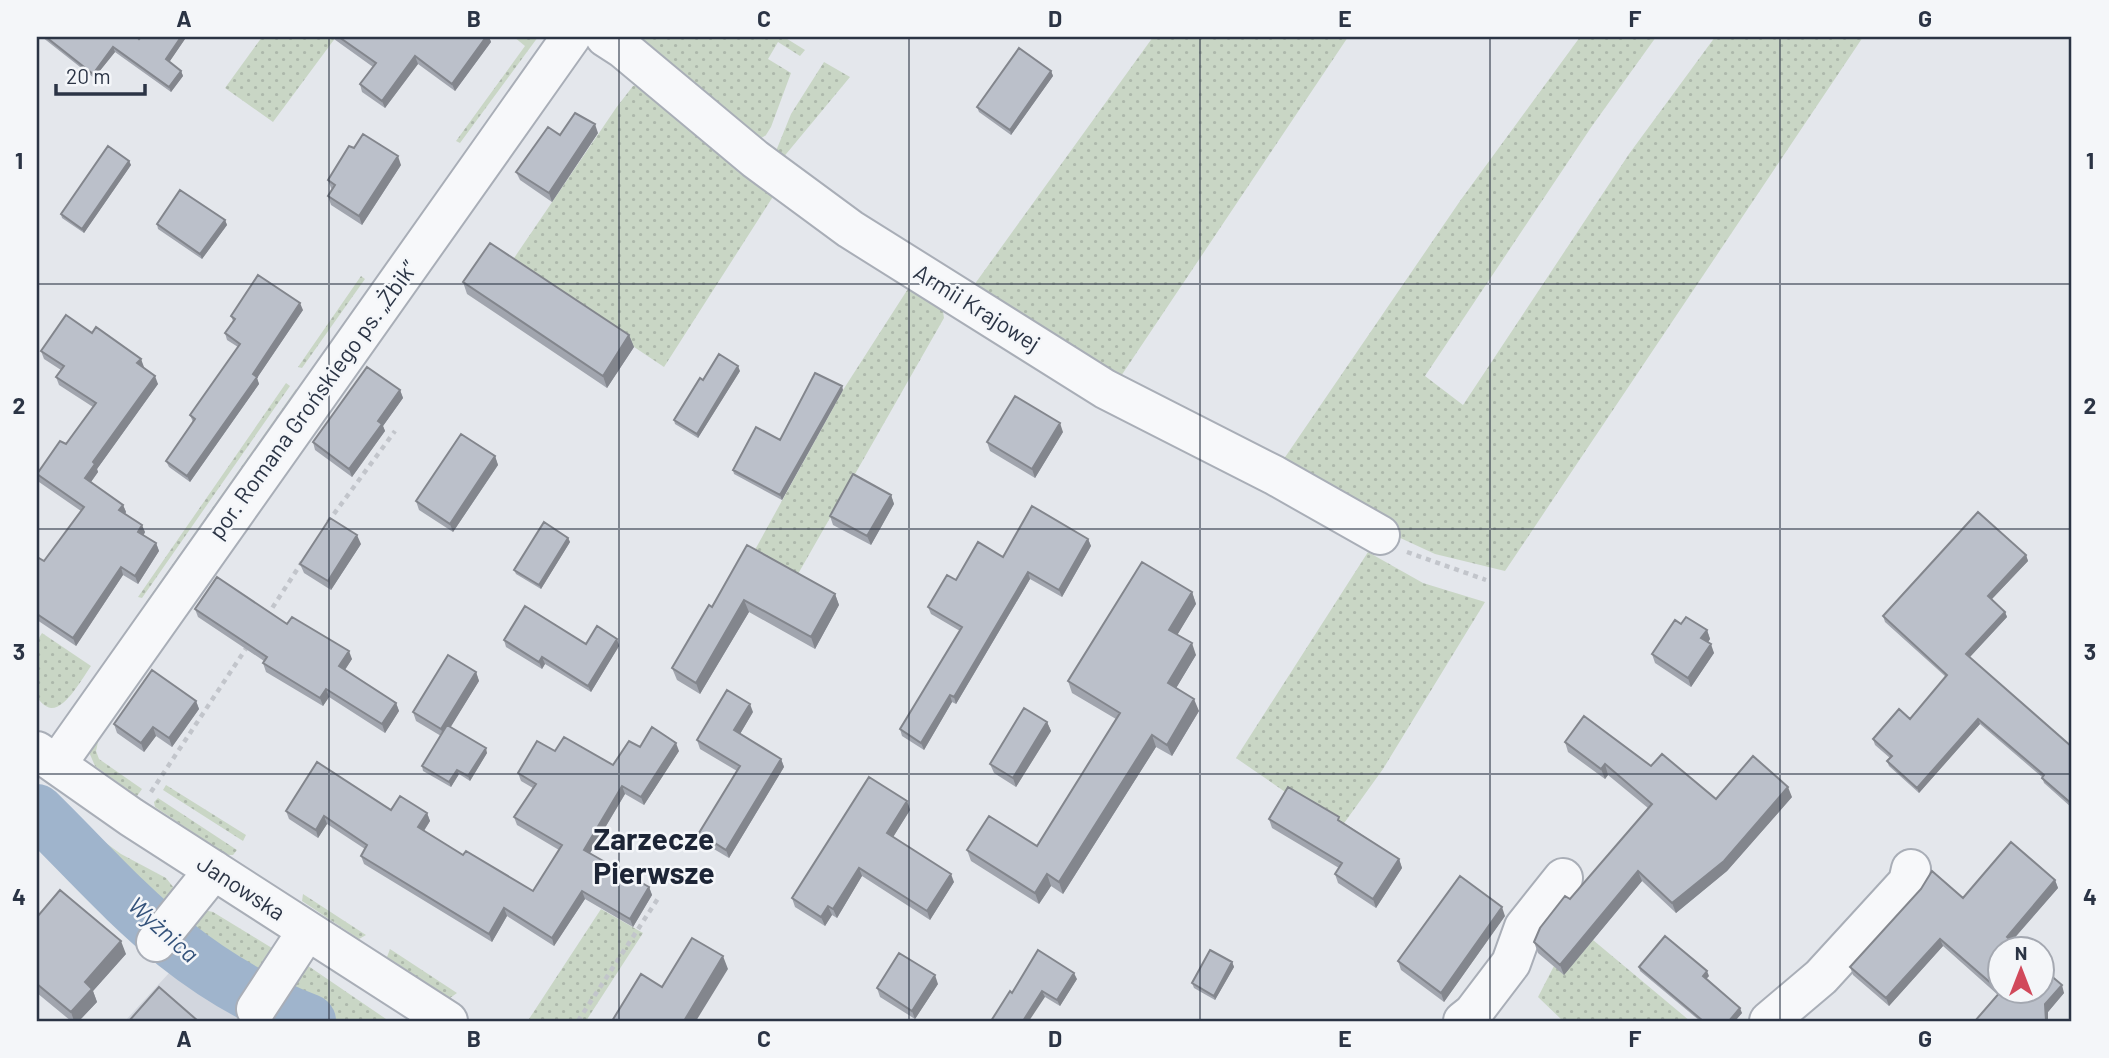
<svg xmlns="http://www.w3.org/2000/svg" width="2109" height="1058" font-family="Barlow,sans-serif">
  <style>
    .built { fill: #d2d6de }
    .green { fill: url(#green-dots) }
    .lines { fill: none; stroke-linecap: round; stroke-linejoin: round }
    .river { stroke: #9fb4cc; stroke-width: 54 }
    .minor-casing { stroke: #a9aeb7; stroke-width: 42 }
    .path { stroke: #c2c5cb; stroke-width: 4.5; stroke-dasharray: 5 5; stroke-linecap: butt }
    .minor { stroke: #f7f8fa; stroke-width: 38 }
    .wall { fill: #a1a5ae }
    .shaded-wall { fill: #83868d }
    .building { fill: #bbc0ca; stroke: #83868d; stroke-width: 2 }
    .grid { fill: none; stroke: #2b3445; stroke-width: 2; stroke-opacity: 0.55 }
    .labels { text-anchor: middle; stroke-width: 5; stroke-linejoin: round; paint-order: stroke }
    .street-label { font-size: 23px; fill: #2b3445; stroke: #f4f6f9 }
    .water-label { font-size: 24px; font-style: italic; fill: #34527a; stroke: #f4f6f9 }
    .district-label { font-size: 30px; font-weight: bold; fill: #1d2536; stroke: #f4f6f9 }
    .neatline { fill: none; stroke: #2b3445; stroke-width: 2.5 }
    .grid-label { font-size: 23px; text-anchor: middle; font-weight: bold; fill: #2b3445 }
  </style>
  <defs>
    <pattern id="green-dots" width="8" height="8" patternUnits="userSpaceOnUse" patternTransform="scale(1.75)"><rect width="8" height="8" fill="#c9d6c5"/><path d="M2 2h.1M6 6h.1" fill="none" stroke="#adb8ab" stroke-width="1.8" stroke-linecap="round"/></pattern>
  </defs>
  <rect width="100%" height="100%" fill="#e4e7ec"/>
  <path class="built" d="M180,961L276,1021H125Z"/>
  <path class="green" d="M262,37H336L273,122L225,88Z
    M514,37H538L460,143L456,141L525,46Z
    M629,37H784L805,50L800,56L778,42L768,59L791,73L771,127L766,135L757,141Z
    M1153,37H1348L1117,382L969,292Z
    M1580,37H1656L1592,126L1425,376L1463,405L1629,154L1715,37H1863L1505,571L1435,554L1383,530L1277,469L1460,201Z
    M824,62L850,77L777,165L774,156L791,114Z
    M646,85L774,195L664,367L510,264L616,108L633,86Z
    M361,276L365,279L302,368L298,367Z
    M913,281L941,298L944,318L794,581L751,557L843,390Z
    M286,383L290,386L142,598L138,597Z
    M296,389L299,398L154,603L146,602Z
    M1368,552L1423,583L1485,602L1383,769L1342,826L1291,796L1236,758Z
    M42,633L91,666C83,677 66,709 51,708C45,707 41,702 37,698V641Z
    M92,737L98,742L96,751L99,759L142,789L137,796L95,766L89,752Z
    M166,785L246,835L243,841L163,790Z
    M158,798L237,850L233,855H227L155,807L154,802Z
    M61,815L69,816L121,854L166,878L178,893L162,927L56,824Z
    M37,816L156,932L151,938L37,845Z
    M303,894L366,935L359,939L302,901Z
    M601,909L643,933L586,1021H533L529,1019Z
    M204,910L213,912L280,953L257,991L211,966L174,938Z
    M1593,940L1690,1021H1563L1538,997L1554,966L1564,974Z
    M169,943L202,969L252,998L248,1004L180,961L164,949Z
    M390,949L457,993L450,998L387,957Z
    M301,961L389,1021H326L276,1002Z"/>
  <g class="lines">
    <path class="river" d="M37,811C82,855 126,905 175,944C215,976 262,1003 309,1021"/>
    <defs>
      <path id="minor" d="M605,37L622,48L755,159L850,229L1105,389L1274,475L1380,535
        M37,751L131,817L448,1021
        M57,764L571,37
        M156,942L214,870
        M256,1009L307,931
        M1463,1021L1473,1013L1511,963L1524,927L1563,878
        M1769,1021L1821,977L1908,882L1911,869"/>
    </defs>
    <use href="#minor" class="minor-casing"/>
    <path class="path" d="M328,522L395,431
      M1407,552L1486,580
      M267,616L302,562
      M151,792L249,644
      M578,1021L659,897"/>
    <use href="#minor" class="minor"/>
  </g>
  <path class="wall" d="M42,37H137L139,39L141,37H184L185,39L169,62L181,71L183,76L171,92L115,52L94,78Z
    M334,37H489L491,42L455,91L418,64L385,108L362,92L360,84L373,67L334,39Z
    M1051,71L1053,76L1011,135L979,112L977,107Z
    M598,133L552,202L520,180L516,172L560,135Z
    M354,148L401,165L362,225L331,205L328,196L332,190L331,188L328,180Z
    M129,161L131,165L84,233L62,218L61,214Z
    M225,220L227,225L202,259L158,229L157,224Z
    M463,282L629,335L634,347L607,388L467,294Z
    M303,310L257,378L259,384L190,482L169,467L166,461L193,422L190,415L238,347L227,340L225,333L233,321L231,316Z
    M92,333L141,359L143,367L158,384L97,469L98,472L91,482L123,505L126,512L125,514L145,532L143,536L156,543L159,551L138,584L123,575L76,646L37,620V557L44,561L81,511L39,482L37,474L66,444L93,407L59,385L56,377L61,370L44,359L41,351Z
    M740,371L698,438L675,424L674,420L703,380Z
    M400,390L403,398L383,426L385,431L352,477L315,450L313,442Z
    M843,390L782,500L734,474L733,470L780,440Z
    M1063,432L1035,478L990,451L987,442Z
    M495,456L498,465L453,532L419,510L416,501Z
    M891,495L894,504L871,545L833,525L830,516Z
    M568,538L570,542L541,589L516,574L514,570Z
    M1088,539L1091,546L1062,597L1030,579L956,704L952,702L924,750L902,736L900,729L960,631L931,614L928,607L956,580L1003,557Z
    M361,544L331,590L304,573L300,564Z
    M747,545L835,594L839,605L815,649L749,612L700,694L677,680L672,668L712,607Z
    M2026,555L2028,561L1992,599L2005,612L2007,617L1970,657L2072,747V808L2044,783L2042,777L1980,724L1919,793L1889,766L1887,761L1890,758L1875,745L1873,739L1910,719L1946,677L1885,622L1883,616Z
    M1192,592L1196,604L1177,635L1196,655L1176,688L1199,711L1172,756L1156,747L1063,894L1051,886L1039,904L971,861L967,850L1037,846L1116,719L1072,693L1068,681Z
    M195,609L287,624L352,659L345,670L396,703L399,711L385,733L329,697L323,706L266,672L263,663L264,661L198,617Z
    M1681,624L1707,630L1710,639L1708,642L1714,653L1691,687L1655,663L1652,654Z
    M617,639L619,646L591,692L545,664L542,669L506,647L504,640L586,644Z
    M476,672L479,681L450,727L487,753L470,781L459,774L451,787L423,771L422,766L441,736L416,721L413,712Z
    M196,701L199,709L172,747L156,736L144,752L117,733L114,724Z
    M753,712L740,734L781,759L784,767L729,858L702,842L699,833L737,771L700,749L697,740Z
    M1047,722L1051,731L1016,787L994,773L990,764Z
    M1565,742L1651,766L1716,799L1792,797L1727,871L1676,913L1642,881L1564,975L1538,953L1534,942L1648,808L1608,775L1605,779L1568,752Z
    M640,747L679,751L644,805L625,794L590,853L649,887L652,895L633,927L585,899L554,946L507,916L492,942L364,864L361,856L365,849L327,824L318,838L289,819L286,811L391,810L427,813L430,821L424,831L463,855L533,891L559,850L517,825L514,817L533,788L521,781L518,773L555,751L613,765Z
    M907,801L910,810L893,837L954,882L930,920L862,876L837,918L832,915L825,926L795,907L792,898Z
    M1269,819L1341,821L1399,859L1402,868L1376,908L1338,883L1335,874L1339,868L1272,828Z
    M2055,880L2058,888L2012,941L2064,993L2048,1012V1021H1975L1998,995L1943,946L1889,1006L1853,975L1850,967L1921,889L1963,898Z
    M1505,916L1444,1002L1401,970L1398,961Z
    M37,917L126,954L93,991L97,1002L79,1021H71L37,993Z
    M1232,962L1234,967L1215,1000L1194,988L1192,983Z
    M1639,967L1709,976L1706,979L1742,1013L1735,1021H1700L1640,971Z
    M1077,979L1060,1006L1045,997L1012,993Z
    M938,984L915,1019L880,997L877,988Z"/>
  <path class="shaded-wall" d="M181,37H184L185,39L168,64L166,59Z
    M486,37H489L491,42L455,91L452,84Z
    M113,47L115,52L94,78L93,74Z
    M415,56L418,64L385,108L382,101Z
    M181,71L183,76L171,92L169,87Z
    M1051,71L1053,76L1011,135L1010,130Z
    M595,124L598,133L552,202L549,193Z
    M398,156L401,165L362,225L359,216Z
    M129,161L131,165L84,233L82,229Z
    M225,220L227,225L202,259L200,254Z
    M300,303L303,310L257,378L259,384L190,482L187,476Z
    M629,335L634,347L607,388L603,376Z
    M141,359L144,367L140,371L137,363Z
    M738,366L740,371L698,438L697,434Z
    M155,376L158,384L97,469L98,472L88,486L85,478L93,462Z
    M842,386L843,390L782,500L780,495Z
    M400,390L403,398L383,426L385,431L352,477L349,469L378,421Z
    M1060,423L1063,432L1035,478L1032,469Z
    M495,456L498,465L453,532L450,524Z
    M891,495L894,504L871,545L867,536Z
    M123,505L126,512L122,518L119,510Z
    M142,525L145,532L141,540L138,532Z
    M357,535L361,544L331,590L328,581Z
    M568,538L570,542L541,589L539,585Z
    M1088,539L1091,546L1062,597L1059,590Z
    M156,543L159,551L138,584L135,576Z
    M2026,555L2028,561L1990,601L1988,596Z
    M121,567L123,575L76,646L73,638Z
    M1028,572L1030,579L956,704L954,697Z
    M1192,592L1196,604L1173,642L1169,630Z
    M835,594L839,605L815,649L811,637Z
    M744,600L749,612L700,694L696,683Z
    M2005,612L2007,617L1968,659L1966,654Z
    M1707,630L1710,639L1705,647L1701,638Z
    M617,639L619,646L591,692L588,686Z
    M1192,643L1196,655L1172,695L1168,683Z
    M1711,644L1714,653L1691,687L1688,678Z
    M349,651L352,659L342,674L339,666Z
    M542,657L545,664L542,669L539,662Z
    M476,672L479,681L444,738L441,729Z
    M326,689L329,697L323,706L320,698Z
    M950,695L952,702L924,750L921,743Z
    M1194,699L1199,711L1172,756L1167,745Z
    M196,701L199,709L172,747L169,738Z
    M396,703L399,711L385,733L382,724Z
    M750,704L753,712L737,739L734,730Z
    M1978,719L1980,724L1919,793L1917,788Z
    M1047,722L1051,731L1016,787L1013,778Z
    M153,727L156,736L144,752L141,743Z
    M1152,735L1156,747L1063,894L1059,882Z
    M676,743L679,751L644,805L641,797Z
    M486,748L487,753L470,781L468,776Z
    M781,759L784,767L729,858L726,850Z
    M1605,764L1608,775L1605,779L1601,769Z
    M457,770L459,774L451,787L449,782Z
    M622,786L625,794L587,858L584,850Z
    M1788,787L1792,797L1727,871L1676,913L1672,903Z
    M907,801L910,810L890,842L887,833Z
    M427,813L430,821L421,835L418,827Z
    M324,816L327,824L318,838L316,830Z
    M1399,859L1402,868L1376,908L1373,899Z
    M859,868L862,876L837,918L833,909Z
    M1638,871L1642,881L1564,975L1560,965Z
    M951,874L954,882L930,920L927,911Z
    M1047,874L1051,886L1039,904L1035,893Z
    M2055,880L2058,888L2009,944L2007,937Z
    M649,887L652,895L633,927L630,919Z
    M582,891L585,899L554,946L552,938Z
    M828,906L832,915L825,926L821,917Z
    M1502,907L1505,916L1444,1002L1441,993Z
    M504,908L507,916L492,942L489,934Z
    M1940,939L1943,946L1889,1006L1886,998Z
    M121,941L126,954L93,991L97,1002L79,1021H74L71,1012L85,982Z
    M723,956L728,969L696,1021H684Z
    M1232,962L1234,967L1215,1000L1214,996Z
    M1707,971L1709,976L1704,981L1703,976Z
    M1074,973L1077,979L1060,1006L1057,1000Z
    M935,975L938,984L915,1019L912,1011Z
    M2062,985L2064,993L2048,1012V1021H2046L2045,1004Z
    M1042,991L1045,997L1029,1021H1023Z
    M1740,1008L1742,1013L1735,1021H1729Z"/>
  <path class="building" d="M46,37H137L139,39L141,37H181L166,59L181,71L169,87L113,47L93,74Z
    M339,37H486L452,84L415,56L382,101L360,84L376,63Z
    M1019,48L1051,71L1010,130L977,107Z
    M575,113L595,124L549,193L516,172L548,127L560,135Z
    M363,134L398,156L359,216L328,196L335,185L328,180L349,146L354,148Z
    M108,146L129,161L82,229L61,214Z
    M180,190L225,220L200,254L157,224Z
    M490,243L629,335L603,376L463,282Z
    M258,275L300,303L253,374L257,377L187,476L166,461L195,419L190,415L240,344L225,333L235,319L231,316Z
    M66,315L92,333L96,327L141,359L137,363L155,376L93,462L95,464L85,478L123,505L119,510L142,525L138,532L156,543L135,576L121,567L73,638L37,614V557L44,561L84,507L37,474L60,441L66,444L96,403L56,377L64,366L41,351Z
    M719,354L738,366L697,434L674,420L700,378L703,380Z
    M367,367L400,390L378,421L382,424L349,469L313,442Z
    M815,373L842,386L780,495L733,470L756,427L780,440Z
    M1015,396L1060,423L1032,469L987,442Z
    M461,434L495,456L450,524L416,501Z
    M853,474L891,495L867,536L830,516Z
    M1032,506L1088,539L1059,590L1028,572L954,697L950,695L921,743L900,729L962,627L928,607L947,575L956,580L978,542L1003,557Z
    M1978,512L2026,555L1988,596L2005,612L1966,654L2072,747V804L2042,778L2044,775L1978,719L1917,788L1887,761L1892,756L1873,739L1899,709L1910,719L1947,675L1883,616Z
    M330,518L357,535L328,581L300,564Z
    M544,522L568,538L539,585L514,570Z
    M747,545L835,594L811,637L744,600L696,683L672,668L709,605L712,607Z
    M1142,562L1192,592L1169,630L1192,643L1168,683L1194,699L1167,745L1152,735L1059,882L1047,874L1035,893L967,850L989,816L1037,846L1120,713L1068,681Z
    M217,577L287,624L292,617L349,651L339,666L396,703L382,724L326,689L320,698L263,663L267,657L195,609Z
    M525,606L586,644L597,626L617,639L588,686L542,657L539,662L504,640Z
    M1686,617L1707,630L1701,638L1711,644L1688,678L1652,654L1675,620L1681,624Z
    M448,655L476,672L441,729L413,712Z
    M152,670L196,701L169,738L153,727L141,743L114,724Z
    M727,690L750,704L734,730L781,759L726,850L699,833L740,766L697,740Z
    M1024,708L1047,722L1013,778L990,764Z
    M1584,716L1651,766L1662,754L1716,799L1753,756L1788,787L1724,861L1672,903L1638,871L1560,965L1534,942L1540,928L1565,896L1570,899L1652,804L1605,764L1601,769L1565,742Z
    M447,725L486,748L468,776L457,770L449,782L422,766Z
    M652,727L676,743L641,797L622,786L584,850L649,887L630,919L582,891L552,938L504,908L489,934L361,856L367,845L324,816L316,830L286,811L317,762L391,810L400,796L427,813L418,827L463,855L466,851L533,891L562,845L514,817L536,784L518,773L537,741L555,751L564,737L613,765L629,741L640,747Z
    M869,777L907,801L887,833L951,874L927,911L859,868L833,909L828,906L821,917L792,898Z
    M1288,787L1339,817L1338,820L1399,859L1373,899L1335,874L1342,863L1269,819Z
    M2011,842L2055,880L2007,937L2021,949H2000V991L1940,939L1886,998L1850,967L1921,889L1932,871L1963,898Z
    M1460,876L1502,907L1441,993L1398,961Z
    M60,890L121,941L85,982L92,989L71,1012L37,984V917Z
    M1665,936L1707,971L1703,976L1740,1008L1729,1021H1703L1639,967Z
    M692,938L723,956L684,1021H612L641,974L662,987Z
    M1038,950L1074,973L1057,1000L1042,991L1023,1021H991L1010,991L1012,993Z
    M1210,950L1232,962L1214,996L1192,983Z
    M899,953L935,975L912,1011L877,988Z
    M2042,968L2062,985L2045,1004L2046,1021H1975L2001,991H2042Z
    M159,987L198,1021H129Z"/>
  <path class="grid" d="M329,37V1021M619,37V1021M909,37V1021M1200,37V1021M1490,37V1021M1780,37V1021M37,284H2072M37,529H2072M37,774H2072"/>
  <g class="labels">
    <g class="street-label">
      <text transform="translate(977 308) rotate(32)" y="8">Armii Krajowej</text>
      <text transform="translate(313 400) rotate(-54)" y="8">por. Romana Grońskiego ps. „Żbik”</text>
      <text transform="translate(241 888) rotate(33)" y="8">Janowska</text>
    </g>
    <g class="water-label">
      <text transform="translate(163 930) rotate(42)" y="8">Wyżnica</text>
    </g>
    <g class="district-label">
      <text x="654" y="850">Zarzecze<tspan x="654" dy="34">Pierwsze</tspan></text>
    </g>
  </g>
  <rect width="2109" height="1058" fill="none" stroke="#f4f6f9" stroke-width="77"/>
  <g transform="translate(2021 970)"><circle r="33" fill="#f4f6f9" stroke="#a4a8b1" stroke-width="2"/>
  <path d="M0-5L12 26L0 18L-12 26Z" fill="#d1495b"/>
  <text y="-10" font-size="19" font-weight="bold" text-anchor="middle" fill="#2b3445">N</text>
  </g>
  <path d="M56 84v10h89v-10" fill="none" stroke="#2b3445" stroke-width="3.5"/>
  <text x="66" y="84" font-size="21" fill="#2b3445" stroke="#f4f6f9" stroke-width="5" paint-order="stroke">20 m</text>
  <rect x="38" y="38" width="2032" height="982" class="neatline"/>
  <g class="grid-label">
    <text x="184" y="27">A</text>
    <text x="474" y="27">B</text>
    <text x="764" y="27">C</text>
    <text x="1055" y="27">D</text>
    <text x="1345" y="27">E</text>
    <text x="1635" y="27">F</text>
    <text x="1925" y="27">G</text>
    <text x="19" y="169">1</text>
    <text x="2090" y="169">1</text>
    <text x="19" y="414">2</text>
    <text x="2090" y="414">2</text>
    <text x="19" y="660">3</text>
    <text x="2090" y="660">3</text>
    <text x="19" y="905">4</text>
    <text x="2090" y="905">4</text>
    <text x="184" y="1047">A</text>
    <text x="474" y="1047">B</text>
    <text x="764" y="1047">C</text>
    <text x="1055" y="1047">D</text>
    <text x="1345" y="1047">E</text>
    <text x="1635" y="1047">F</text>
    <text x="1925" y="1047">G</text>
  </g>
</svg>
